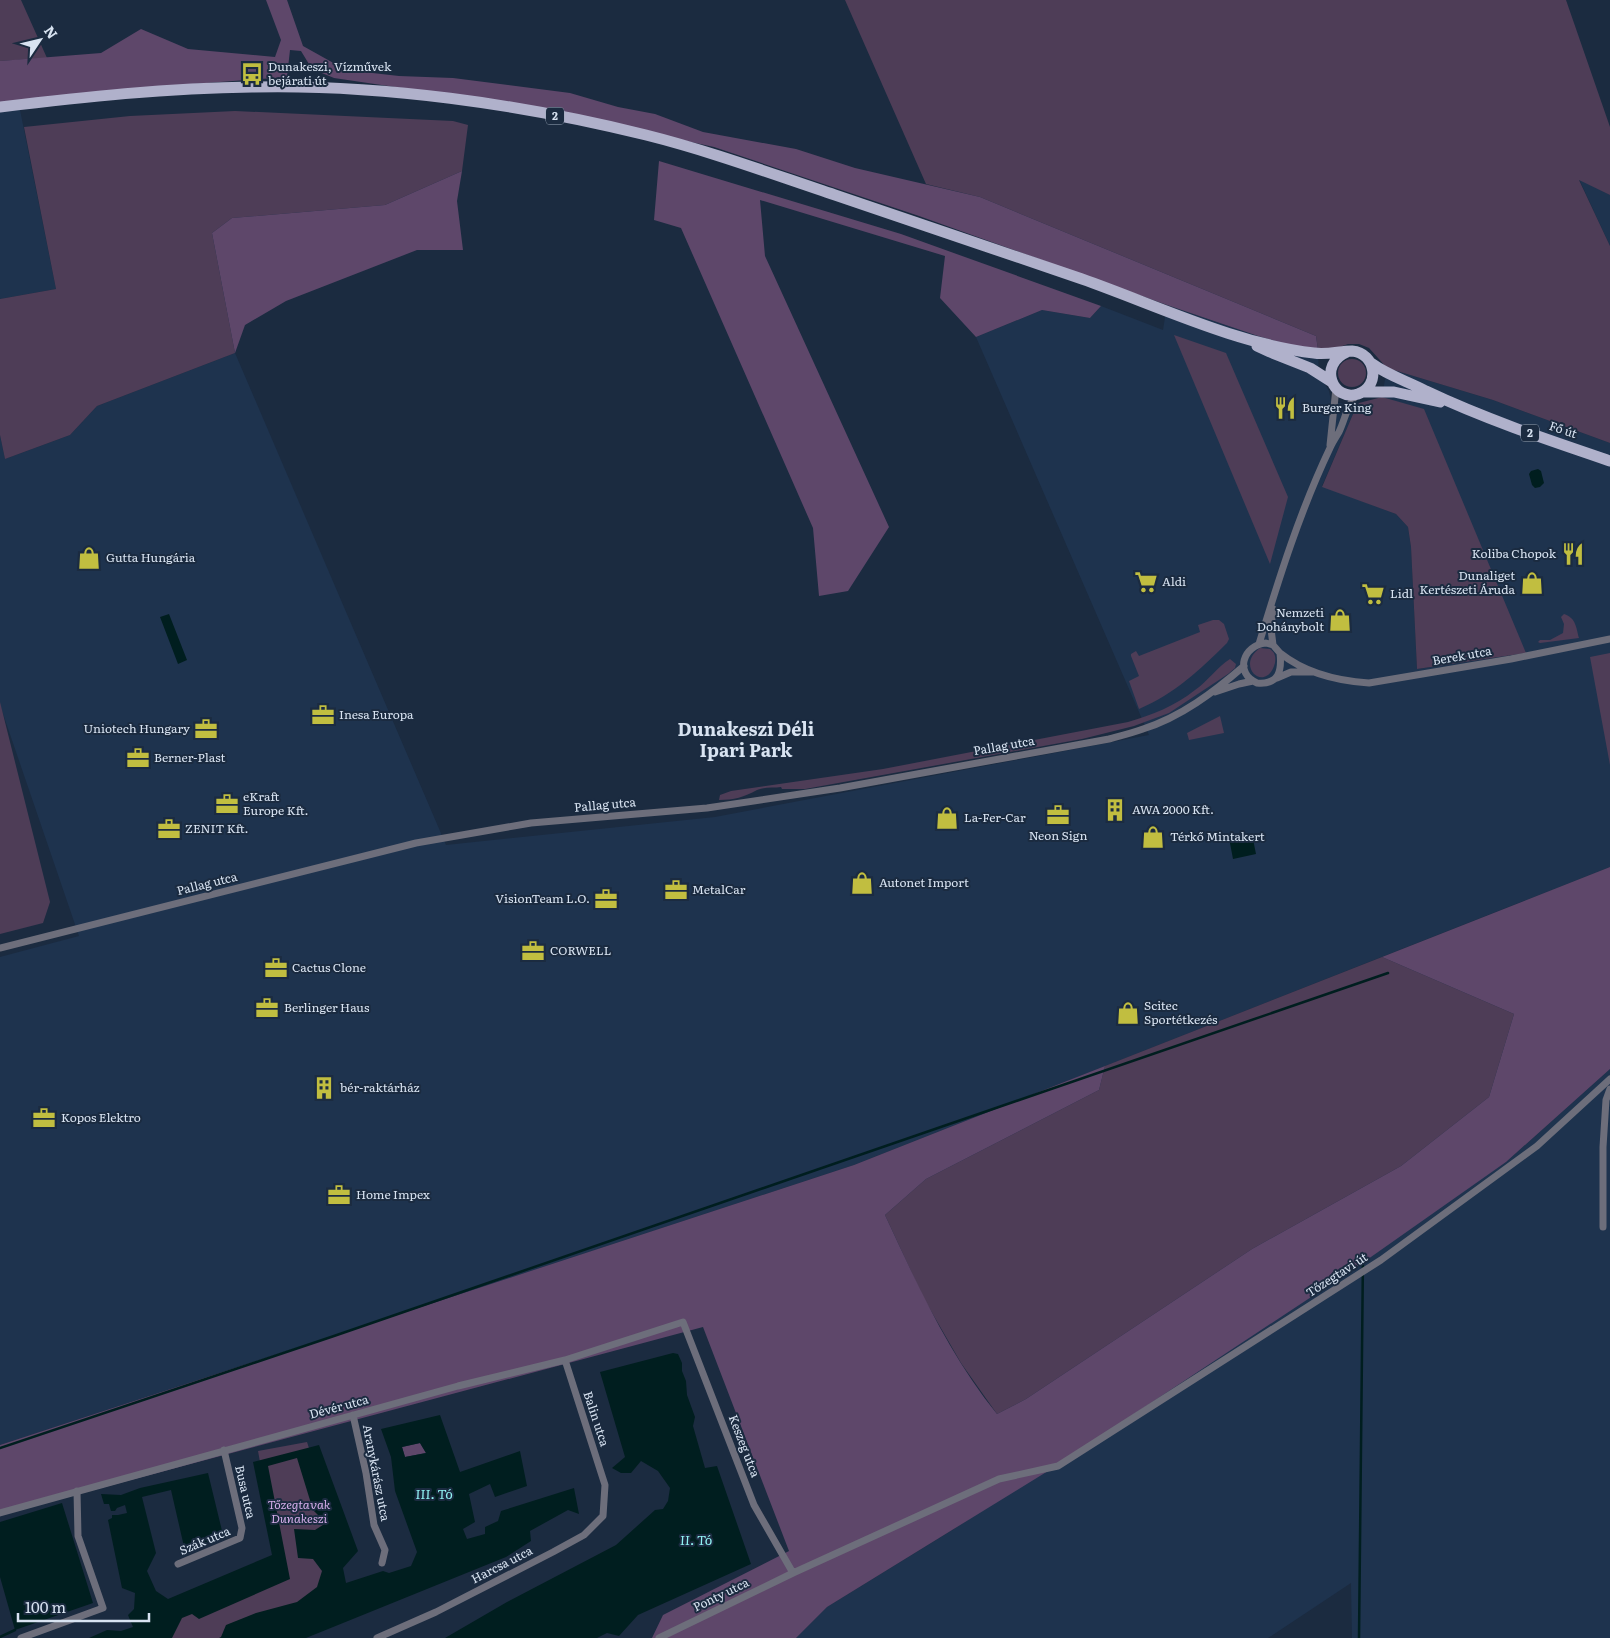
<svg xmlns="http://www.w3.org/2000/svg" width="1610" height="1638" font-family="Literata,serif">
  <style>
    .built { fill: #1e334e }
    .green { fill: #4e3d57 }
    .forest { fill: #5e476a }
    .water { fill: #001e1f; fill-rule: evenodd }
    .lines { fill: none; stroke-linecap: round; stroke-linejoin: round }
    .stream { stroke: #001e1f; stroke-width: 2.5 }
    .minor { stroke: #6d6e7b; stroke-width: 7 }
    .primary { stroke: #b0b1cb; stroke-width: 11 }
    .labels { text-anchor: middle; stroke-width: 4; stroke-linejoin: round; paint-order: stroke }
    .shield { fill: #1b2b40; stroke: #9facbc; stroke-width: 1 }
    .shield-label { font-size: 11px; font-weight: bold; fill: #d8e3f1 }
    .poi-label { font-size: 12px; fill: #d8e3f1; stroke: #1b2b40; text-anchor: start }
    .street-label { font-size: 12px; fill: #d8e3f1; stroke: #1b2b40 }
    .park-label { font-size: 12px; font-style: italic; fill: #d4ade9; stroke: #1b2b40 }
    .water-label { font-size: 14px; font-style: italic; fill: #91f3f4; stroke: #1b2b40 }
    .district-label { font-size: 18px; font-weight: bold; fill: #d8e3f1; stroke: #1b2b40 }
  </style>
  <rect width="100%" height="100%" fill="#1b2b40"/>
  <path class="built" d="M18,100L56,289L0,299V103Z
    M1579,179L1610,195V246Z
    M1167,305L1258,336L1318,350L1319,378L1323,381L1329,391L1331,401L1356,407L1322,486L1396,514L1408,527L1411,547L1417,669L1526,653L1382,397L1387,368L1493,400L1610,443V867L854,1165L0,1445V957L79,936L0,705V435L5,459L70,435L97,406L235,353L446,845L715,817L1149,735L976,337L1042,310L1090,318L1101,306L1163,330Z
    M1610,1069V1638H1352L1351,1583L1268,1638H796L827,1607L954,1529L1506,1162Z"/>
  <path class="green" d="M0,0H21L47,58L0,61Z
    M845,0H1566L1610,127V195L1579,180L1610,246V443L1493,400L1387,368L1369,348L1359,344H1348L1337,348L1318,350L1316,336L980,197L926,184Z
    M235,111L453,121L468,125L462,171L385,205L232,218L212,233L235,353L97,406L70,435L5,459L0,435V299L56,289L24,127L130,116Z
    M1174,335L1226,353L1288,497L1270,564Z
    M1338 373a14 14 0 1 1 28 0a14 14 0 1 1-28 0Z
    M1382,397L1424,409L1526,653L1417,669L1411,547L1408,527L1396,514L1322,487L1356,407L1359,403Z
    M1564,614C1576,618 1576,627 1579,638L1540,643L1538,642L1540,640H1550L1563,633L1564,624L1561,617Z
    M1213,620H1219L1224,624L1229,639L1227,643C1200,670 1174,694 1139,709L1129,681L1139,676L1131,656V654L1136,651L1139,656L1200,632L1198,625Z
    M1260,648L1270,649C1275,653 1276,656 1275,663C1266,695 1234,666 1260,648Z
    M1610,653V765L1590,657Z
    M1230,659L1236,664L1235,668L1228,674L1169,713L1134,726L1082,739L805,789H782L781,787C774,788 763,787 757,790C744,797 734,800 719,800L720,795L731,791L883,769L1128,722C1152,715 1175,706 1195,690C1208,681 1217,667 1230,659Z
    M0,702L50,902L43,923L0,934Z
    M1220,716L1224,733L1189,740L1187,733Z
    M1382,957L1514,1014L1489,1097L1401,1166L1252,1249L1026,1399L997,1414L961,1363L923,1297L885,1215L926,1179L1099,1090L1105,1066Z
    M307,1442L336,1531L334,1603L241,1638H159L170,1617L280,1573L258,1451Z"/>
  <path class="forest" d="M266,0H287L303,46L346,70L399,76L453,78L570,93L618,107L655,114L703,132L796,149L855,168L980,197L1316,336L1318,350L1289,345L1258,336L1167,305L919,216L714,147L531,107L334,78L312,69L301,51L290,50L287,77L115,90L0,103V61L101,53L141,29L188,49L275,57L281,40Z
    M659,161L901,234L1101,306L1090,318L1042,310L976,337L940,298L945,256L760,200L765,256L889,527L848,591L819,596L813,528L681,228L654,220Z
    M462,171L457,201L463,250H417L286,301L245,325L235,353L212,233L232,218L385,205Z
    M1610,867V1069L1506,1162L1361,1264L1048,1471L827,1607L796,1638H652L663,1615L789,1551L703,1327L0,1515V1445L854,1165L1105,1066L1099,1090L926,1179L885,1215C917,1284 949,1355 997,1414L1026,1399L1252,1249L1401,1166L1489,1097L1514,1014L1382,957Z
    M420,1443L426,1453L405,1457L402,1447Z"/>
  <path class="water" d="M1538,469L1541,471L1544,483L1540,487L1535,488L1532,485L1529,474L1531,471Z
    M169,614L187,660L178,664L160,617Z
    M1252,834L1256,854L1233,859L1229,838Z
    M673,1353L678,1354L682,1363V1371L686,1381L687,1395L695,1417L693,1426L705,1468L717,1466L751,1564L638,1615L619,1636L607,1633L597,1638H445L507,1602L616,1545L655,1510L663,1509L668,1501L670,1488L658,1471L641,1461L631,1473H621L612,1468L625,1457L600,1372Z
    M440,1415L460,1472L520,1451L527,1486L495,1497L490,1484L469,1494L475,1522L463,1529L467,1539L485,1534V1527L498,1521L501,1511L574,1488L579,1514L568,1510L530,1531L531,1541L506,1557L306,1638H219L221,1637L226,1625L256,1613L297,1602L317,1587L322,1571L313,1559L298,1558L294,1529L315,1530L326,1523L313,1510L297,1458L268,1466L290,1579L199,1619L192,1614L182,1618L172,1638H89L107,1630L121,1631L133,1627L128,1615L134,1609L135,1593L122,1588L108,1520L112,1518V1515H118L127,1513L125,1505L117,1508L115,1511H111L109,1504H104L101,1494L121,1495L140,1488L208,1473L224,1539L185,1551L171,1490L142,1497L156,1553L147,1571L156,1591L168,1599L272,1555L253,1462L319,1445L358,1551L343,1568L346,1583L383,1571L389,1573L411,1566L417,1552L395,1491L391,1457L381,1429ZM420,1443L426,1453L405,1457L402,1447Z
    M62,1503L93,1603L15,1630L0,1577V1522Z"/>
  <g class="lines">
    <path class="stream" d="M0,1448L334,1336L1388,973
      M0,1637L15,1630
      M1359,1638L1363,1255"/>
    <path class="minor" d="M1330,445L1336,388
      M1273,609L1271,629L1273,645
      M1266,643L1273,645L1280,653C1282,671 1279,685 1257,683C1234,673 1243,645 1266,643Z
      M1259,644C1279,578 1300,511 1330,448C1332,443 1336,437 1339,432C1346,417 1346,407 1357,394
      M1280,653C1305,673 1338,681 1369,683L1511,659L1610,639
      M1277,678L1291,672H1312
      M1215,692L1239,684L1253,681
      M0,948L416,843L531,823L707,808L840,788L1109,739C1120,736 1132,733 1143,729C1181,717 1214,692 1244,666
      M1603,1227V1147L1606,1100L1610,1089
      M353,1415L366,1473L374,1525L385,1550L382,1563
      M0,1513L458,1386L565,1360L683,1322L754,1505L793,1573
      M178,1564L240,1538L242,1528L224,1450
      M21,1638L103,1608L78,1536L77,1491
      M377,1638L436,1612L553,1552L584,1535L603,1516L605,1485L565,1360
      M659,1638L793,1573L999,1479L1058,1466L1381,1260L1537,1146L1610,1079"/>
    <path class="primary" d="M0,107C83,97 167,88 252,87C380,84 521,104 646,135C710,151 772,174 835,195C917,223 1000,251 1082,279C1156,305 1236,344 1314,353C1327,355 1340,351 1352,351C1376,353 1381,386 1358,394C1333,402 1317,365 1347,352
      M1257,346L1270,352L1310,368L1332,382
      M1371,363C1389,376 1407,381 1426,391C1485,419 1548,440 1610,461
      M1363,392H1394L1440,402"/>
  </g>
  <defs>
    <symbol id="bus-bare" viewBox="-9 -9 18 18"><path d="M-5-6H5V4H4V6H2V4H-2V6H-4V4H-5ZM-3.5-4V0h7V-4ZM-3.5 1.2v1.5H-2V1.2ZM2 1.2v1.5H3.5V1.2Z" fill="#c1be40" stroke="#1b2b40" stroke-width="2.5" paint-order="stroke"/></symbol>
    <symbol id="restaurant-bare" viewBox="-9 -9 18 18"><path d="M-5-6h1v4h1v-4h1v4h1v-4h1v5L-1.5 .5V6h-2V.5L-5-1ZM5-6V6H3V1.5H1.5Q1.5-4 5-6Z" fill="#c1be40" stroke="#1b2b40" stroke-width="2.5" paint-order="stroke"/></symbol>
    <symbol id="shop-bare" viewBox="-9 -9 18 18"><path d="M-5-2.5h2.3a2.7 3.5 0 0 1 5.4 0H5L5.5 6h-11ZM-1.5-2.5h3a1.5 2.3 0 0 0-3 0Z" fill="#c1be40" stroke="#1b2b40" stroke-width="2.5" paint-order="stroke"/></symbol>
    <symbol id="supermarket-bare" viewBox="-9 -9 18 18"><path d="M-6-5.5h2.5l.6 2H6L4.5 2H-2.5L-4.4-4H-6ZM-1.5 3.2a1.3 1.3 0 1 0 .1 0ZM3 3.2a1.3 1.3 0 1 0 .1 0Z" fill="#c1be40" stroke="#1b2b40" stroke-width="2.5" paint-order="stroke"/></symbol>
    <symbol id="office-bare" viewBox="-9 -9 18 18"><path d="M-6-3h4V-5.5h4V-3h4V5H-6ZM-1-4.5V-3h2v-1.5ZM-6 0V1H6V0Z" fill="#c1be40" stroke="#1b2b40" stroke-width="2.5" paint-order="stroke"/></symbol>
    <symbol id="building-bare" viewBox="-9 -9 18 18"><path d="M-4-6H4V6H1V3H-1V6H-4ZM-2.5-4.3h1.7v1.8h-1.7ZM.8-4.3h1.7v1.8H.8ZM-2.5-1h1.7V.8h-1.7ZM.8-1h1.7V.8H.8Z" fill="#c1be40" stroke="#1b2b40" stroke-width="2.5" paint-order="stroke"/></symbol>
  </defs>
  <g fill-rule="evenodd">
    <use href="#bus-bare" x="236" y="58" width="32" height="32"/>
    <use href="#restaurant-bare" x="1269" y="392" width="32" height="32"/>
    <use href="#restaurant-bare" x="1557" y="538" width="32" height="32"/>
    <use href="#shop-bare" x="73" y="542" width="32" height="32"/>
    <use href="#supermarket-bare" x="1130" y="566" width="32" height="32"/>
    <use href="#shop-bare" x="1516" y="567" width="32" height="32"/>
    <use href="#supermarket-bare" x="1357" y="578" width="32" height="32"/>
    <use href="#shop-bare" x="1324" y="604" width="32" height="32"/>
    <use href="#office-bare" x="307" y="699" width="32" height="32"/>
    <use href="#office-bare" x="190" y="713" width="32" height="32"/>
    <use href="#office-bare" x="122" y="742" width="32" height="32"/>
    <use href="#office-bare" x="211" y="788" width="32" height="32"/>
    <use href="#building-bare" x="1099" y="794" width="32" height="32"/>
    <use href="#office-bare" x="1042" y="799" width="32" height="32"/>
    <use href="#shop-bare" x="931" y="802" width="32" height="32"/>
    <use href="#office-bare" x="153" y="813" width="32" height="32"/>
    <use href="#shop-bare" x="1137" y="821" width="32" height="32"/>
    <use href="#shop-bare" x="846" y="867" width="32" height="32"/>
    <use href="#office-bare" x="660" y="874" width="32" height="32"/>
    <use href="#office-bare" x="590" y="883" width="32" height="32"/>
    <use href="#office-bare" x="517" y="935" width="32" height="32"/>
    <use href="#office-bare" x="260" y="952" width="32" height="32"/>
    <use href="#office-bare" x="251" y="992" width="32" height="32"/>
    <use href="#shop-bare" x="1112" y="997" width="32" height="32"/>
    <use href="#building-bare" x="308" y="1072" width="32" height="32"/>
    <use href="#office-bare" x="28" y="1102" width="32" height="32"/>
    <use href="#office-bare" x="323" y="1179" width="32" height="32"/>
  </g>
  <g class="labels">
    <g class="shield">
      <rect x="546" y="107.5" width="18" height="17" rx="4"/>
      <rect x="1521" y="424.5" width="18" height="17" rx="4"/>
    </g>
    <g class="shield-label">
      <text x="555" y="120">2</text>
      <text x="1530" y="437">2</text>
    </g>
    <g class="poi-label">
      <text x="268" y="71">Dunakeszi, Vízművek<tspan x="268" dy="14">bejárati út</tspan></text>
      <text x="1302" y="412">Burger King</text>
      <text x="1556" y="558" text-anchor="end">Koliba Chopok</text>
      <text x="106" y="562">Gutta Hungária</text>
      <text x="1515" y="580" text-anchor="end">Dunaliget<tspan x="1515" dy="14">Kertészeti Áruda</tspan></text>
      <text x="1162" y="586">Aldi</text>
      <text x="1390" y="598">Lidl</text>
      <text x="1324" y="617" text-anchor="end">Nemzeti<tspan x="1324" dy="14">Dohánybolt</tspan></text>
      <text x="339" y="719">Inesa Europa</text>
      <text x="190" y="733" text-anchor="end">Uniotech Hungary</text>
      <text x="154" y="762">Berner-Plast</text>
      <text x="243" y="801">eKraft<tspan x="243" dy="14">Europe Kft.</tspan></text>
      <text x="1132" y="814">AWA 2000 Kft.</text>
      <text x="964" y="822">La-Fer-Car</text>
      <text x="185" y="833">ZENIT Kft.</text>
      <text x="1058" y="840" text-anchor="middle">Neon Sign</text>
      <text x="1170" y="841">Térkő Mintakert</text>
      <text x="879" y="887">Autonet Import</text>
      <text x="692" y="894">MetalCar</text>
      <text x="590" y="903" text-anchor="end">VisionTeam L.O.</text>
      <text x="550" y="955">CORWELL</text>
      <text x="292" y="972">Cactus Clone</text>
      <text x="1144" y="1010">Scitec<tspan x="1144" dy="14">Sportétkezés</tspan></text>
      <text x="284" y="1012">Berlinger Haus</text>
      <text x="340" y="1092">bér-raktárház</text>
      <text x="61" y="1122">Kopos Elektro</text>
      <text x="356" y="1199">Home Impex</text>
    </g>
    <g class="street-label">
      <text transform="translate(1563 430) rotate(19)" y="4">Fő út</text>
      <text transform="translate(1462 656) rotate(-10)" y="4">Berek utca</text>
      <text transform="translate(1004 746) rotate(-10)" y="4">Pallag utca</text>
      <text transform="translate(605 805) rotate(-5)" y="4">Pallag utca</text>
      <text transform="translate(207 884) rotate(-14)" y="4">Pallag utca</text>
      <text transform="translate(1337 1275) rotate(-33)" y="4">Tőzegtavi út</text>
      <text transform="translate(339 1407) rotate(-15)" y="4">Dévér utca</text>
      <text transform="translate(596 1419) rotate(72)" y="4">Balin utca</text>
      <text transform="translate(744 1446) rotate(69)" y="4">Keszeg utca</text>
      <text transform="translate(376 1473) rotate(79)" y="4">Aranykárász utca</text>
      <text transform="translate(245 1492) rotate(77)" y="4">Busa utca</text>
      <text transform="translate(205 1541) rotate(-23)" y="4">Szák utca</text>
      <text transform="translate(502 1565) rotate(-27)" y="4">Harcsa utca</text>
      <text transform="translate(721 1595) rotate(-26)" y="4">Ponty utca</text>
    </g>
    <g class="park-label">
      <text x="299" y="1509">Tőzegtavak<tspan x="299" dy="14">Dunakeszi</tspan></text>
    </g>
    <g class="water-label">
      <text x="434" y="1499">III. Tó</text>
      <text x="696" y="1545">II. Tó</text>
    </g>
    <g class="district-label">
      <text x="746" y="736">Dunakeszi Déli<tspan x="746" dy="21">Ipari Park</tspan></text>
    </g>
  </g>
  <g transform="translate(40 40) rotate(55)" stroke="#1b2b40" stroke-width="4" paint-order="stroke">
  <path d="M0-4L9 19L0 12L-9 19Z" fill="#d8e3f1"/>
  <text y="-8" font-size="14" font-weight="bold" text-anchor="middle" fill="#d8e3f1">N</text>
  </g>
  <path d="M18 1613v8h131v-8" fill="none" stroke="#d8e3f1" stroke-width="2.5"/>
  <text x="25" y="1613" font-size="15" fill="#d8e3f1" stroke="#1b2b40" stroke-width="4" paint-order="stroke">100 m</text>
</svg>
